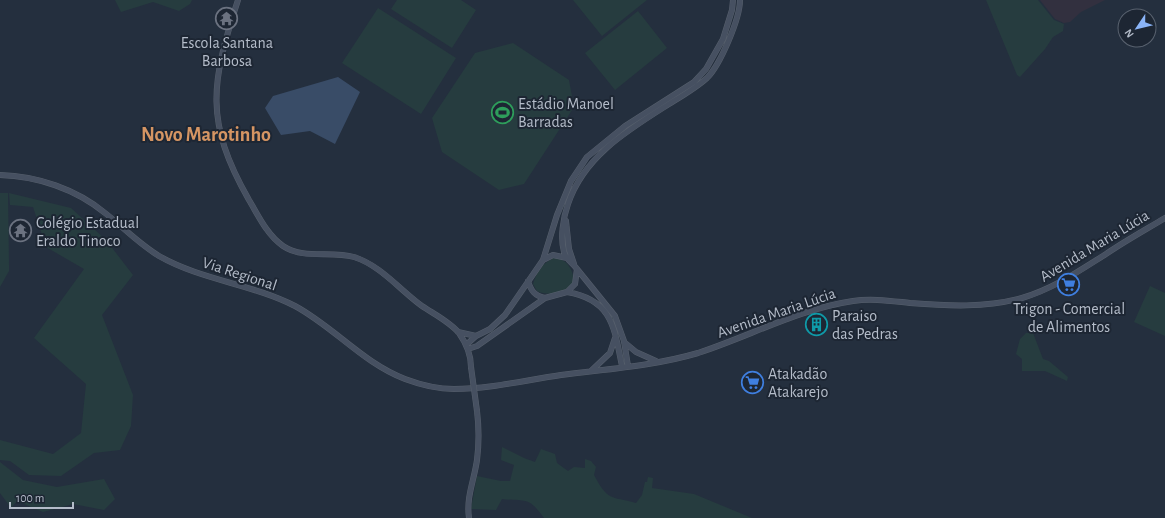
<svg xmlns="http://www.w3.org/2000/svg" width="1165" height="518" font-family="'Alegreya Sans',sans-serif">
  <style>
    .medical { fill: #32303f }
    .green { fill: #263c3f }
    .water { fill: #394c67 }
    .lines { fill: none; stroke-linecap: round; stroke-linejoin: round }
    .secondary-casing { stroke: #565f6c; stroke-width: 6 }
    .secondary { stroke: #465061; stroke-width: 5 }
    .secondary-bridge-casing { stroke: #565f6c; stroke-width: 6; stroke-linecap: butt }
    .secondary-bridge { stroke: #465061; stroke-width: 5 }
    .labels { text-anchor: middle; stroke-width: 4; stroke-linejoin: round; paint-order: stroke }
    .poi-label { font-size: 16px; fill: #b4bcc9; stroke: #1d2633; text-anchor: start }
    .street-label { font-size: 16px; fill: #b4bcc9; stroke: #1d2633 }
    .district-label { font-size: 20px; font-weight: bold; fill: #d59563; stroke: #1d2633 }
  </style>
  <rect width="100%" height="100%" fill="#242f3e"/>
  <path class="medical" d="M1040,0H1105L1081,12L1070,22L1064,23L1055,19Z"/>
  <path class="green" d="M115,0H192L190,4L179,11L153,2L121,12Z
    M397,0H461L476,10L452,48L391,9Z
    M573,0H647L602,36Z
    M986,0H1038L1054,20L1064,24L1063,31L1053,37L1045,49L1020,77L1017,75Z
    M378,8L456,58L421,114L342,63Z
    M638,11L667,48L615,90L585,53Z
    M513,43L569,80L574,107L524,184L499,190L442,152L432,118L475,53Z
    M0,193H8L9,265V271L0,287Z
    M9,193L71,208L106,240L133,275L102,315L133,395L131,426L120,450L94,453L61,476L29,475L10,461L0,460V440L53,454L81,433L86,384L34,338L84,269L46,247L33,207L10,205Z
    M554,258C566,258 573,269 574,281C567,293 549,297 537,291L533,284C537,272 542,263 554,258Z
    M1150,286L1165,293V336L1134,322Z
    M1026,333H1033L1043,359L1049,361L1068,377L1067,381L1045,371H1022V359L1016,354L1020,339Z
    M502,447L524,458L535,462L541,449L555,454L557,463L568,471L574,467L585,468V459L591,461L596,467L594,475C608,501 610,496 636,503L642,495L645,482H647L648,477L653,478L652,488L694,494L752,518H544C528,496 527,502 502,499L496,510L471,509L477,476L501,481H510L514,465L501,460Z
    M0,462L23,480L57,487L104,479L115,499L104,510L73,504L43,512L17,501L11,508L0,493Z"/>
  <path class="water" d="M338,77L360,92L335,144L310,131L281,135L265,108L273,96Z"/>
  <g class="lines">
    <defs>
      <path id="secondary" d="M238,0C211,83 204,121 249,200C258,215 267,235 283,246C304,260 331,250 354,257C380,265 400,290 422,306C434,314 450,322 459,333C466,343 471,355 471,367
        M0,175C37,176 76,189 105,213C123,227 139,244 159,256C201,280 252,284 295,306C334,327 363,363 405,379C421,385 437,389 454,389C490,389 526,380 561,375C606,369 654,366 698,353C750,336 799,309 853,301C872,298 891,301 910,303C948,306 985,308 1022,298C1053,289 1079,271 1106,254C1125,241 1145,230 1165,218
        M566,221L569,249L574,264
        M543,260L553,255L567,258
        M577,269L615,316L624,341L628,366
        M528,281C531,291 535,296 545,298
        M567,292C613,300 614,328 622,366
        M458,332L476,336
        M624,342L636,352L656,361
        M466,345L476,336L490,329L505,315L543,260L557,215L571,181L587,157L625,126L694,82L706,69L723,39L732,10L733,0
        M468,349L477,346L545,298L567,292L575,284L577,269C573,263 566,260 564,252C560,238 563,218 568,204C584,156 628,130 669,104C682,96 696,88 707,78C720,65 740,19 740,0
        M591,371L610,353L615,338
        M469,518C466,497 474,481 477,460C479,444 479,427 477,411"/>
    </defs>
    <use href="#secondary" class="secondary-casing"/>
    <use href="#secondary" class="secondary"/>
    <defs>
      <path id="secondary-bridge" d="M471,367L477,411"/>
    </defs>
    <use href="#secondary-bridge" class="secondary-bridge-casing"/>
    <use href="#secondary-bridge" class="secondary-bridge"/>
  </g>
  <defs>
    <symbol id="temple-ring" viewBox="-11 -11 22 22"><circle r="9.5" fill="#1d2633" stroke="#6b7280" stroke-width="1.5"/><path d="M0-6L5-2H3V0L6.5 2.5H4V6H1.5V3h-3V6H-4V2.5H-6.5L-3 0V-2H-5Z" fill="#6b7280"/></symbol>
    <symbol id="stadium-ring" viewBox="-11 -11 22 22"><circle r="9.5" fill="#1d2633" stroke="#2e9e5b" stroke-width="1.5"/><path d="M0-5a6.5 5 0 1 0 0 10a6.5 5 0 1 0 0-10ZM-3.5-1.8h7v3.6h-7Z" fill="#2e9e5b"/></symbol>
    <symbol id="supermarket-ring" viewBox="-11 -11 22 22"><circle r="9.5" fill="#1d2633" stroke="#3f7fe0" stroke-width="1.5"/><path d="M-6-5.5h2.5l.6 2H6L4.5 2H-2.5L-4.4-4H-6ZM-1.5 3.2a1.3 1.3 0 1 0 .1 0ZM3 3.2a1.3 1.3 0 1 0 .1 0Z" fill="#3f7fe0"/></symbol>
    <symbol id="building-ring" viewBox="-11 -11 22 22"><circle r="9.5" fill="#1d2633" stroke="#0f9aa8" stroke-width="1.5"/><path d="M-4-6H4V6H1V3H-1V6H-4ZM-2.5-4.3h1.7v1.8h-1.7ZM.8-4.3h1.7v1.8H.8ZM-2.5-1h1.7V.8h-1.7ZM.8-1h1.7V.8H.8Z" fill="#0f9aa8"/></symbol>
  </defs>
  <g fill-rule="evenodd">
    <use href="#temple-ring" x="214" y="6" width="25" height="25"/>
    <use href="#stadium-ring" x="490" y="100" width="25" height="25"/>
    <use href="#temple-ring" x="8" y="218" width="25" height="25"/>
    <use href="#supermarket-ring" x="1056" y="272" width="25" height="25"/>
    <use href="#building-ring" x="804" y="312" width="25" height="25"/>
    <use href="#supermarket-ring" x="740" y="370" width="25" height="25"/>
  </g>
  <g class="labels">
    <g class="poi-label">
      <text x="227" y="48" text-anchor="middle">Escola Santana<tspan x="227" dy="18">Barbosa</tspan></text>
      <text x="518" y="109">Estádio Manoel<tspan x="518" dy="18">Barradas</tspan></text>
      <text x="36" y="228">Colégio Estadual<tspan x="36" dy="18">Eraldo Tinoco</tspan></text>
      <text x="1069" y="314" text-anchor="middle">Trigon - Comercial<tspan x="1069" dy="18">de Alimentos</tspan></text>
      <text x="832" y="321">Paraiso<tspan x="832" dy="18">das Pedras</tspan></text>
      <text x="768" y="379">Atakadão<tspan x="768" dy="18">Atakarejo</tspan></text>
    </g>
    <g class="street-label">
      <text transform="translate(1094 245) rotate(-31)" y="6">Avenida Maria Lúcia</text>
      <text transform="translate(240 273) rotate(18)" y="6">Via Regional</text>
      <text transform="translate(776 312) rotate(-19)" y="6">Avenida Maria Lúcia</text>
    </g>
    <g class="district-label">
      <text x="206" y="141">Novo Marotinho</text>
    </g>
  </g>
  <g transform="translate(1137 28) rotate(235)"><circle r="19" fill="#1d2633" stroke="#59626f"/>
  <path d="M0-3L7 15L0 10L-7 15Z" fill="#8ab4f8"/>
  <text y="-6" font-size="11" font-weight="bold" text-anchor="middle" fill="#b4bcc9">N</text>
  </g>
  <path d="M10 502v6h63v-6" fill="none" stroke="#b4bcc9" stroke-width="2"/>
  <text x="16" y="502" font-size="12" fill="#b4bcc9" stroke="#1d2633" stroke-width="3" paint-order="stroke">100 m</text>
</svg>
